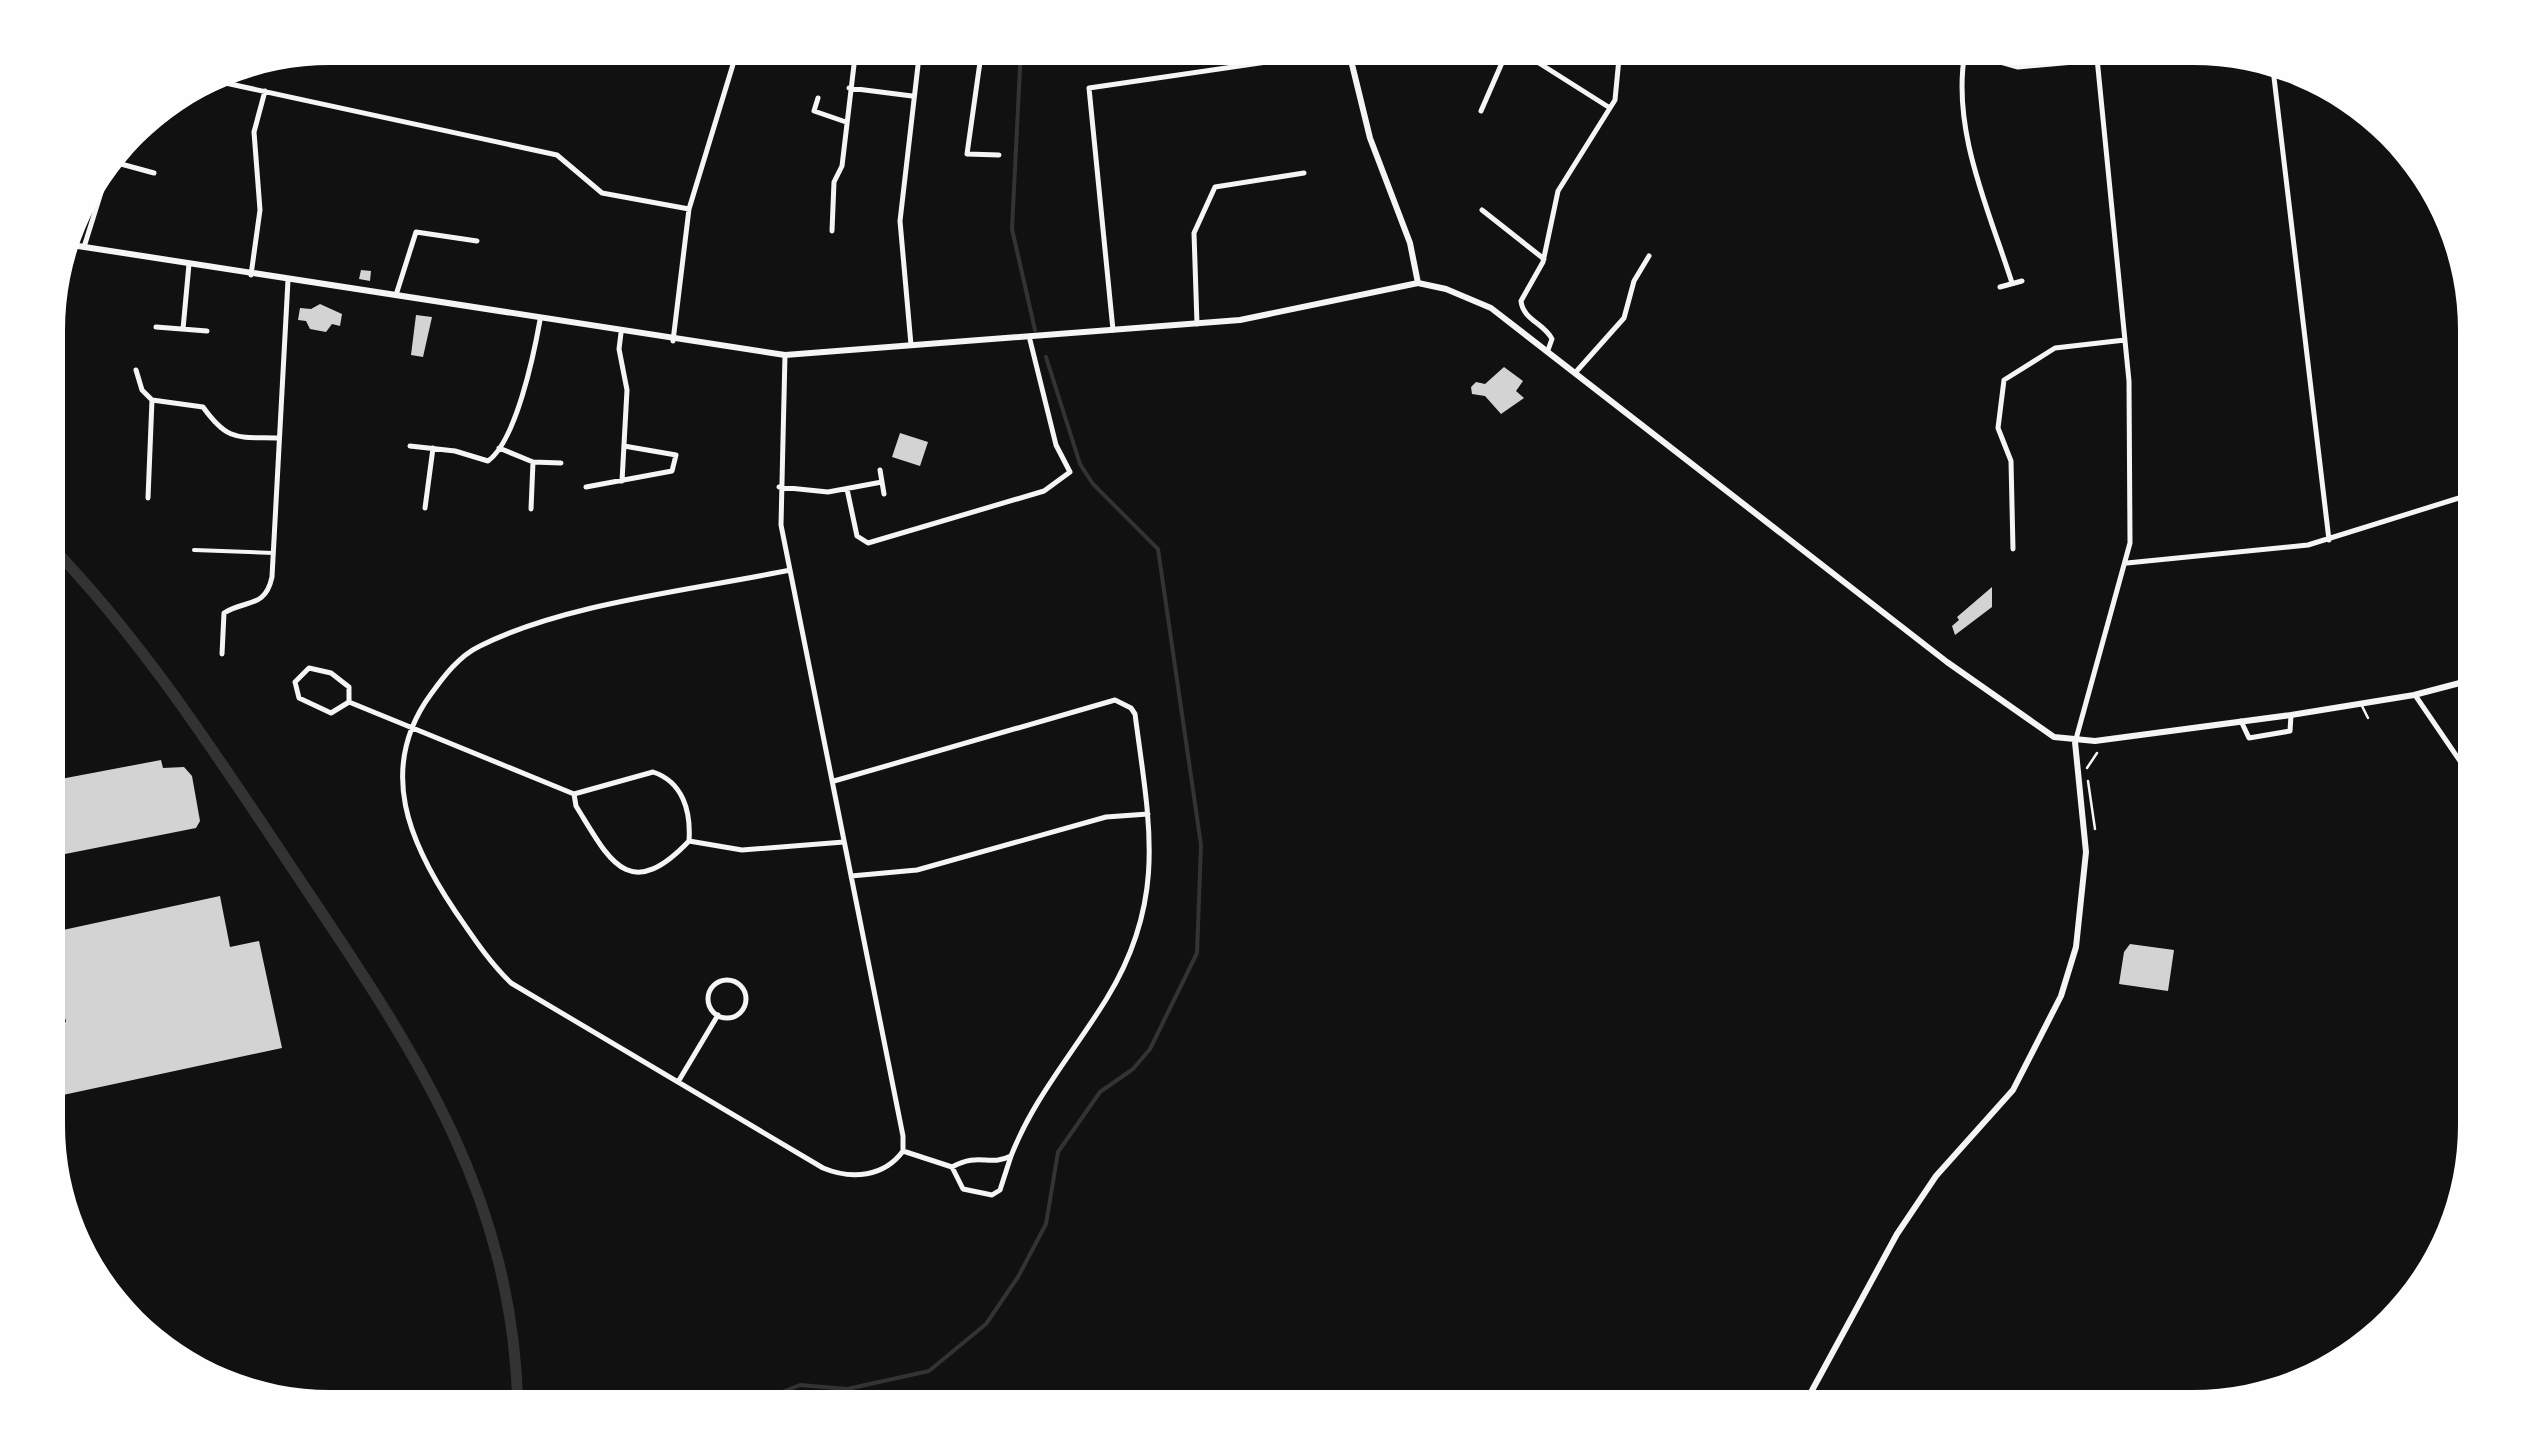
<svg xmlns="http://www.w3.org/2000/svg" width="2523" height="1455" font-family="Raleway,sans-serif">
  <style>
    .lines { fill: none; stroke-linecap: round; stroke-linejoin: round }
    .stream { stroke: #333; stroke-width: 4 }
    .canal { stroke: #333; stroke-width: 11 }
    .building { fill: #d3d3d3 }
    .path { stroke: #f5f5f5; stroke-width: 2.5 }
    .service { stroke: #f5f5f5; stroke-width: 2.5 }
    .pedestrian { stroke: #f5f5f5; stroke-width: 4 }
    .minor { stroke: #f5f5f5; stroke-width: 5 }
    .tertiary { stroke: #f5f5f5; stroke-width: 6 }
  </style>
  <rect width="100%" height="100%" fill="#111"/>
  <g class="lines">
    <path class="stream" d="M1021,48L1012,229L1035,330
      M745,1407L800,1385L847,1389L929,1371L986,1324L1018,1277L1046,1224L1058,1152L1100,1092L1133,1069L1150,1049L1197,953L1201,845L1158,549L1093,484L1080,464L1046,357"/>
    <path class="canal" d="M50,545C139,637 207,741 278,847C399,1030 512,1177 518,1407"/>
  </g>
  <path class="building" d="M361,270L371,271L370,281L359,279Z
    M320,304L342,314L340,326L332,324L326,332L310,329L306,321L298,320L300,308L311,309Z
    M416,315L432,317L423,357L411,355Z
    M1504,367L1523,381L1516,391L1524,398L1501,414L1485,396L1472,394L1471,387L1476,382L1485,384Z
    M900,433L928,442L920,466L892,457Z
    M1992,587V607L1955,635L1952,626L1959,620L1957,617Z
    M51,604L58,636L50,638V605Z
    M161,760L163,768L184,767L192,776L200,821L196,828L50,857V781Z
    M220,896L230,947L259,941L282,1048L63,1095L50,1034V1025L66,1022L50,949L63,930Z
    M2130,944L2174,950L2168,991L2119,984L2124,952Z"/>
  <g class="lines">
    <path class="path" d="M2087,768L2097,753
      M2088,781L2095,829"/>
    <path class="service" d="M2362,706L2368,718"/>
    <path class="pedestrian" d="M194,550L273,553"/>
    <path class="minor" d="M982,48L967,154L999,155
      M1505,48L1531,58L1610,108
      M2273,69L2329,540
      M207,79L557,155L602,193L689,209
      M849,88L912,96
      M818,98L814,111L846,122
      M1481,111L1508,49
      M1482,210L1544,259
      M832,231L834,182L842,166L856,48
      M84,247L109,167L121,164L154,173
      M251,275L260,210L254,132L265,91
      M2012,283C1989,210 1951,130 1965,52L2018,67L2097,60
      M2000,287L2022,281
      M396,295L416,232L477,241
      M1197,324L1194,233L1215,187L1304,173
      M156,327L207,331
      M183,329L189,264
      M1113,330L1089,88L1349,50
      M621,333L619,349L627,390L622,481
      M673,341L689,209L738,48
      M911,345L900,221L920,48
      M1548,350L1552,339C1544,323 1523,320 1521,301L1543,262L1558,191L1615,100L1620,48
      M785,355L781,525L903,1136V1151C884,1177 852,1180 823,1168L511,983C489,962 473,937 455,911C410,844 376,769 431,694C444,676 459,656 480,646C565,603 694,590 790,570
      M136,370L142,390L152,400
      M1575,373L1624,318L1634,281L1649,256
      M410,446L455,451L488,461C516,441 534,354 540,320
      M499,448L533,462L561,463
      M880,470L884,494
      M586,487L672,471L676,455L624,446
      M779,487L828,492L882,482
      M847,489L857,536L868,543L1044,491L1070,472L1056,445L1030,340
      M148,498L152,400L203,407C228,442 237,437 279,438
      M425,508L433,448
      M531,509L533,462
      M2013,549L2011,461L1998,428L2004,380L2055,348L2125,340
      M2127,563L2308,545L2475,493
      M222,654L224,613C246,599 265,609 272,577L288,280
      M309,668L331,673L349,687V702L331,713L299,698L295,682Z
      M2415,695L2475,783
      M349,702L574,794L653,772C683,782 691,811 689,841
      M2241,721L2249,738L2290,731L2291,715
      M2076,739L2130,543L2129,381L2096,48
      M834,781L1115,700L1131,708L1135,714C1149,822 1168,898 1107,998C1074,1052 1034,1097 1011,1156C988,1167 980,1152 952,1167L903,1151
      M574,794L576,806C609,859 628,905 689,841L742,850L844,842
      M851,876L917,870L1106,817L1148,814
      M708 999a19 19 0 1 1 38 0a19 19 0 1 1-38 0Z
      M678,1082L718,1015
      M952,1167L963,1189L992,1195L1000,1190L1011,1156"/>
    <path class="tertiary" d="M1348,48L1370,138L1410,243L1418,283
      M65,244L785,355L1240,320L1418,283L1446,289L1491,308L1947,662L2054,737L2095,741L2291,715L2414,695L2475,679
      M1803,1407L1897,1234L1936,1176L2013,1090L2061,996L2076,947L2086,852L2075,742"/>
  </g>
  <path d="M0 0H2523V1455H0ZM330 65H2193A265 265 0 0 1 2458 330V1125A265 265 0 0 1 2193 1390H330A265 265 0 0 1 65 1125V330A265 265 0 0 1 330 65Z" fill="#fefefe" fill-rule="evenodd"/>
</svg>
